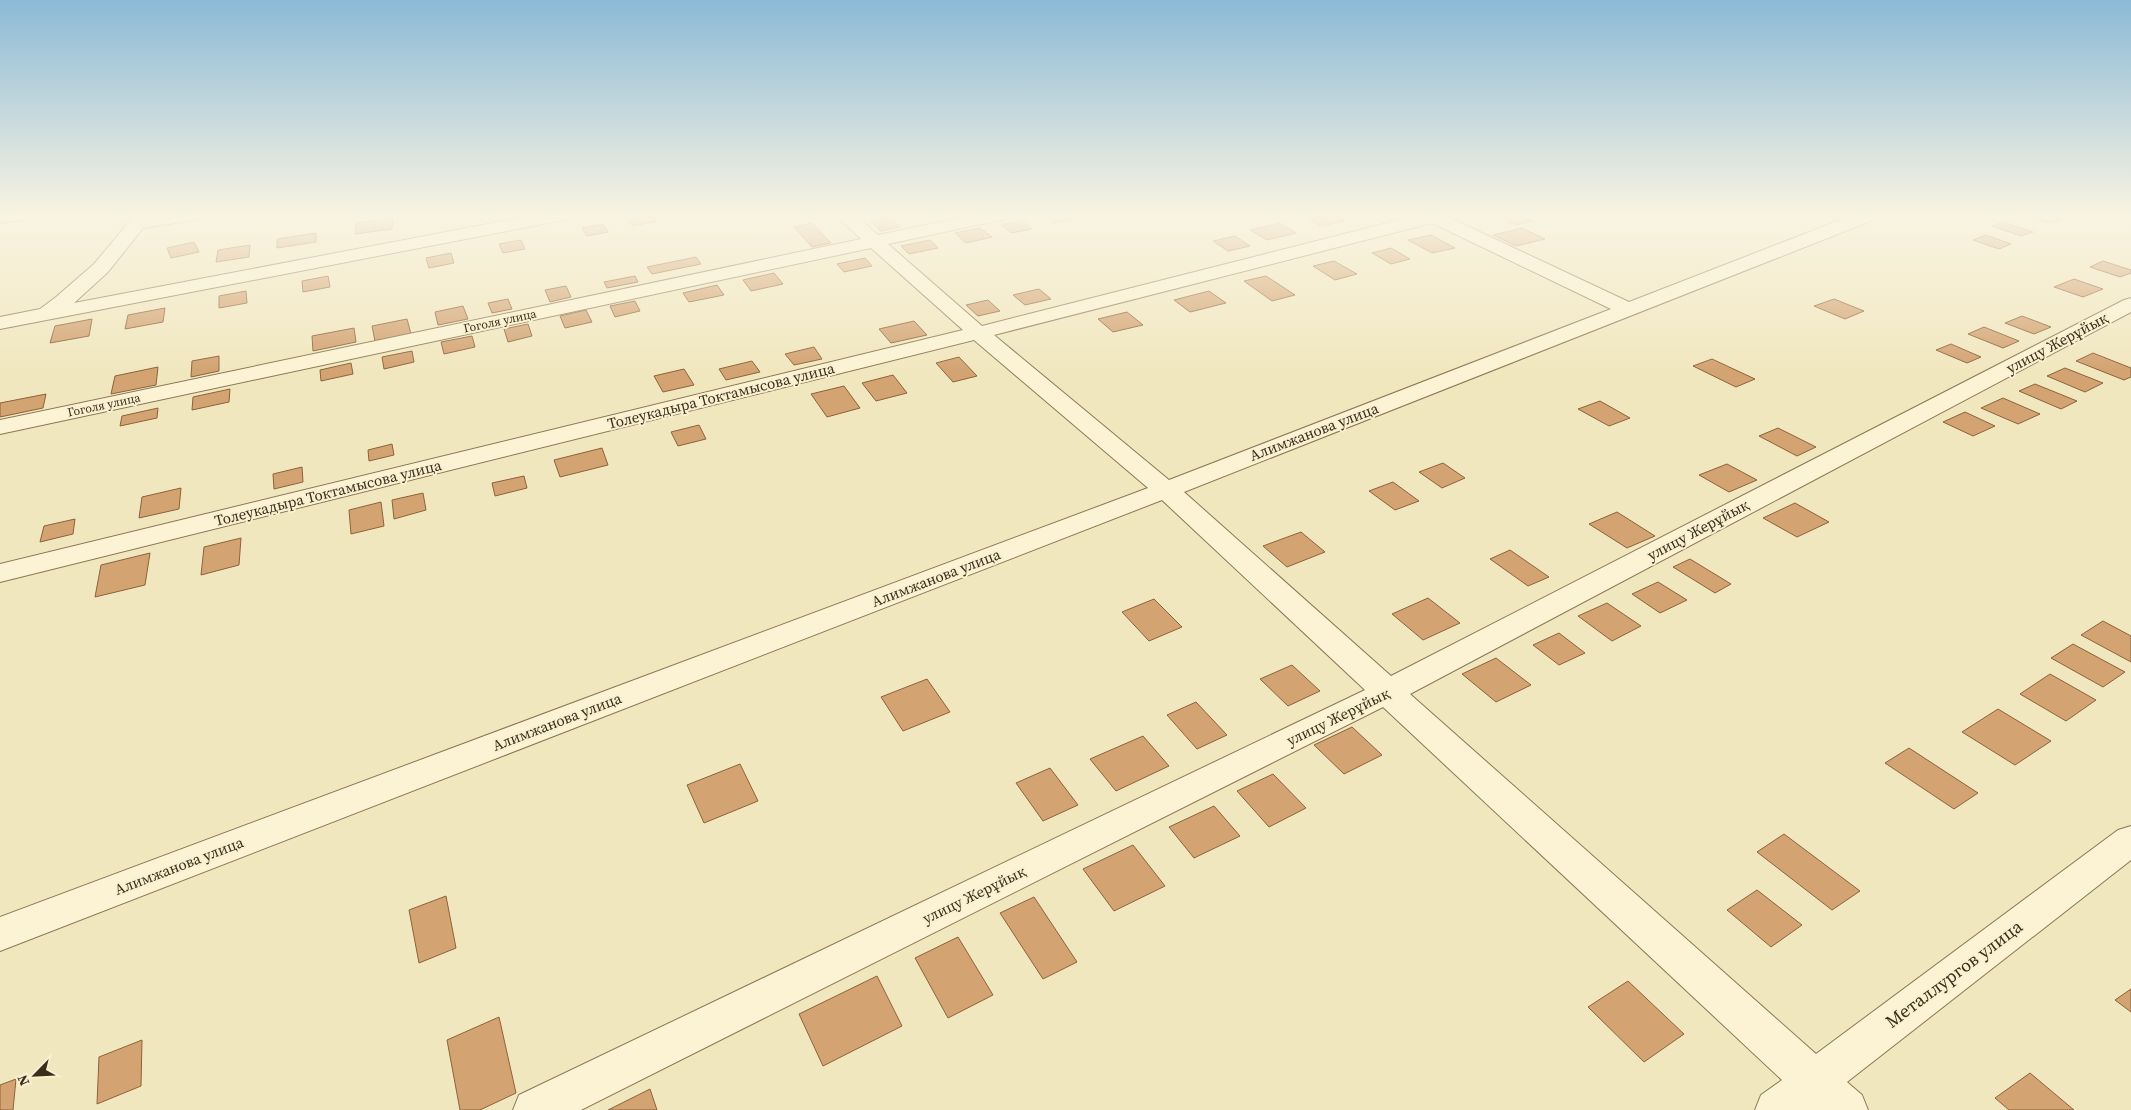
<svg xmlns="http://www.w3.org/2000/svg" width="2131" height="1110" font-family="'Source Serif 4',serif">
  <style>
    .building { fill: #d3a372; stroke: #8d623a }
    .lines { fill: none; stroke-linecap: round; stroke-linejoin: round }
    .minor-casing { stroke: #8b7756; stroke-width: 2 }
    .minor { fill: #fbf3d3; fill-rule: evenodd }
    .labels { text-anchor: middle; stroke-width: 4; stroke-linejoin: round; paint-order: stroke }
    .far-street-label { font-size: 12px; fill: #3a2d1c; stroke: #f8f0cf }
    .street-label { font-size: 15px; fill: #3a2d1c; stroke: #f8f0cf }
    .near-street-label { font-size: 18px; fill: #3a2d1c; stroke: #f8f0cf }
  </style>
  <rect width="100%" height="100%" fill="#f1e7bf"/>
  <path class="building" d="M641,215H653L657,221L633,226L627,218Z
    M1043,215H1071L1076,218L1053,223Z
    M1319,215H1335L1345,221L1321,226L1307,218Z
    M1507,215H1519L1532,221L1516,225L1499,217Z
    M2024,215H2052L2062,219L2049,223Z
    M890,217L900,227L880,231L871,221Z
    M393,218L392,229L355,234L356,223Z
    M1022,221L1032,229L1011,233L1001,225Z
    M2004,222L2033,232L2021,236L1992,226Z
    M812,223L831,243L812,247L794,227Z
    M1280,223L1296,233L1267,240L1250,230Z
    M603,224L608,232L587,236L582,228Z
    M980,228L992,237L966,243L955,233Z
    M1522,228L1545,239L1516,246L1493,235Z
    M316,233V242L277,248V239Z
    M1431,235L1455,248L1432,253L1408,240Z
    M1986,235L2011,244L1999,249L1973,240Z
    M1235,236L1250,246L1228,251L1213,241Z
    M521,240L525,249L503,253L499,244Z
    M930,240L938,248L909,254L901,246Z
    M194,242L199,252L171,258L167,248Z
    M250,245L249,257L216,262L218,250Z
    M1391,248L1410,259L1391,264L1372,253Z
    M451,253L454,263L429,268L426,258Z
    M696,257L701,264L652,274L647,267Z
    M865,258L872,266L844,272L837,264Z
    M1334,261L1357,274L1335,280L1313,266Z
    M2103,261L2131,270V273L2120,277L2090,267Z
    M774,273L783,284L751,291L743,280Z
    M328,276L330,287L303,292L302,281Z
    M635,276L638,282L607,288L604,282Z
    M1266,276L1295,295L1272,301L1244,281Z
    M2074,279L2103,289L2083,297L2054,287Z
    M717,285L724,295L689,302L683,293Z
    M566,286L571,297L550,302L545,290Z
    M1039,289L1051,299L1025,305L1013,295Z
    M246,291L247,303L219,308V296Z
    M1209,291L1226,303L1190,312L1174,300Z
    M508,299L512,309L492,313L488,303Z
    M1834,299L1864,311L1845,319L1814,306Z
    M988,300L1000,311L978,316L966,305Z
    M635,301L640,311L615,317L610,306Z
    M463,306L468,319L438,325L435,312Z
    M165,308L163,322L125,329L128,315Z
    M586,310L592,322L565,328L560,316Z
    M1127,312L1143,325L1113,332L1098,319Z
    M2022,316L2051,327L2034,334L2005,323Z
    M92,319L89,336L50,343L55,326Z
    M407,319L411,334L375,341L372,326Z
    M914,321L927,335L891,343L879,329Z
    M528,324L532,336L508,342L504,329Z
    M1984,327L2019,341L2003,348L1968,334Z
    M354,328L356,342L313,351L312,336Z
    M472,336L475,347L444,354L441,342Z
    M1951,344L1981,357L1967,363L1936,350Z
    M814,347L822,359L794,365L785,354Z
    M412,351L414,362L384,369L382,357Z
    M2093,353L2131,368V377L2124,380L2076,361Z
    M219,356V371L191,377L192,361Z
    M959,357L977,376L953,382L936,363Z
    M1712,359L1755,379L1736,387L1693,366Z
    M752,361L760,372L726,380L719,369Z
    M351,363L353,374L321,381L320,370Z
    M158,367L156,385L111,394L115,376Z
    M2065,368L2103,383L2085,392L2047,376Z
    M684,369L694,385L663,392L654,376Z
    M893,375L907,393L876,401L862,383Z
    M2035,384L2077,401L2061,409L2019,391Z
    M844,386L860,408L827,417L811,394Z
    M230,389L229,402L192,410L193,397Z
    M46,394L43,408L0,417V403Z
    M2003,398L2040,414L2018,424L1981,408Z
    M1600,401L1630,418L1609,426L1578,409Z
    M158,408L157,418L120,426L122,416Z
    M1965,412L1995,426L1973,436L1943,422Z
    M699,425L706,439L678,446L671,432Z
    M1778,428L1816,447L1797,456L1759,436Z
    M392,444L394,455L369,461L368,450Z
    M602,448L608,465L560,477L554,460Z
    M1443,463L1465,478L1442,488L1419,472Z
    M1727,464L1757,480L1729,492L1699,475Z
    M302,467L303,482L274,489L273,474Z
    M524,476L527,488L495,496L492,483Z
    M1393,482L1419,501L1395,510L1369,491Z
    M181,488L179,509L139,518L142,497Z
    M423,493L426,510L394,519L392,500Z
    M381,502L384,526L351,534L349,510Z
    M1795,503L1829,522L1797,537L1763,518Z
    M1617,512L1655,536L1627,548L1589,524Z
    M75,519L73,534L40,542L44,526Z
    M1301,532L1325,552L1287,567L1263,546Z
    M241,538L239,565L201,575L204,547Z
    M1510,550L1549,577L1528,586L1490,559Z
    M150,553L145,585L95,597L101,565Z
    M1690,559L1731,584L1715,593L1673,567Z
    M1658,582L1687,600L1660,613L1632,594Z
    M1428,598L1460,623L1423,640L1392,614Z
    M1154,599L1182,627L1149,641L1122,612Z
    M1607,603L1641,626L1612,641L1578,616Z
    M2103,621L2131,636V662L2081,635Z
    M1559,633L1585,653L1559,665L1533,645Z
    M2073,644L2125,672L2103,687L2051,658Z
    M1496,658L1531,685L1496,702L1462,674Z
    M1292,665L1320,691L1288,706L1260,679Z
    M2050,674L2096,700L2066,721L2020,694Z
    M927,679L950,712L903,731L881,697Z
    M1196,702L1227,735L1197,749L1167,715Z
    M1998,709L2051,741L2015,765L1962,732Z
    M1352,727L1382,755L1344,774L1314,745Z
    M1143,736L1169,766L1116,791L1090,759Z
    M1909,748L1978,793L1954,809L1885,763Z
    M740,764L758,801L704,823L687,785Z
    M1050,768L1078,805L1043,821L1016,783Z
    M1273,774L1306,808L1269,827L1237,791Z
    M1214,806L1240,836L1194,858L1169,827Z
    M1784,834L1860,891L1832,910L1757,852Z
    M1133,845L1165,886L1114,911L1083,869Z
    M1757,890L1802,925L1771,947L1727,910Z
    M446,896L456,948L419,963L409,910Z
    M1034,897L1077,962L1043,979L1000,913Z
    M958,937L993,995L948,1018L915,958Z
    M877,976L902,1026L823,1066L799,1014Z
    M1628,981L1684,1034L1644,1062L1588,1007Z
    M2131,989V1012L2115,1000Z
    M499,1017L516,1093L480,1110H460L447,1040Z
    M142,1040L141,1086L97,1104L99,1057Z
    M2030,1073L2074,1110H2009L1995,1098Z
    M16,1079L13,1110H0V1085Z
    M650,1089L657,1110H608Z"/>
  <g class="lines">
    <defs>
      <path id="minor" d="M0,215H31L28,219L0,223Z
        M135,215H203L200,219L194,220L143,228L108,272L74,303L535,215H573L570,219L564,220L0,329V317L40,309L56,297L94,264Z
        M835,215H855L878,235L973,215H1009L1006,219L1000,220L888,244L982,326L1419,215H1450L1448,217L1629,302L1853,215H1879L1876,219L1184,492L1391,676L2124,300L2131,298V312L1410,694L1816,1054L2118,830L2131,826V860L1847,1082L1862,1095L1868,1110H1755L1761,1095L1782,1080L1383,707L581,1110H513L519,1095L1365,690L1162,500L0,951V917L1148,488L974,340L0,582V564L963,330L871,248L0,434V420L861,239ZM1432,223L1611,309L1169,480L994,335Z"/>
    </defs>
    <use href="#minor" class="minor-casing"/>
    <use href="#minor" class="minor"/>
  </g>
  <linearGradient id="sky" x2="0" y2="1"><stop stop-color="#8cbad6"/><stop offset="0.58" stop-color="#f9f4e2"/><stop offset="1" stop-color="#f9f4e2" stop-opacity="0"/></linearGradient>
  <rect width="2131" height="371" fill="url(#sky)"/>
  <g class="labels">
    <g class="far-street-label">
      <text transform="translate(500 321) rotate(-12)" y="4">Гоголя улица</text>
      <text transform="translate(104 405) rotate(-12)" y="4">Гоголя улица</text>
    </g>
    <g class="street-label">
      <text transform="translate(2057 343) rotate(-28)" y="5">улицу Жерұйық</text>
      <text transform="translate(721 396) rotate(-14)" y="5">Толеукадыра Токтамысова улица</text>
      <text transform="translate(1314 432) rotate(-21)" y="5">Алимжанова улица</text>
      <text transform="translate(328 493) rotate(-14)" y="5">Толеукадыра Токтамысова улица</text>
      <text transform="translate(1698 530) rotate(-28)" y="5">улицу Жерұйық</text>
      <text transform="translate(936 578) rotate(-21)" y="5">Алимжанова улица</text>
      <text transform="translate(1338 717) rotate(-26)" y="5">улицу Жерұйық</text>
      <text transform="translate(557 722) rotate(-21)" y="5">Алимжанова улица</text>
      <text transform="translate(179 866) rotate(-21)" y="5">Алимжанова улица</text>
      <text transform="translate(974 895) rotate(-26)" y="5">улицу Жерұйық</text>
    </g>
    <g class="near-street-label">
      <text transform="translate(1954 974) rotate(-37)" y="6">Металлургов улица</text>
    </g>
  </g>
  <g transform="translate(35 1075) rotate(246)" stroke="#f8f0cf" stroke-width="4" paint-order="stroke">
  <path d="M0-4L9 19L0 12L-9 19Z" fill="#3a2d1c"/>
  <text y="-8" font-size="14" font-weight="bold" text-anchor="middle" fill="#3a2d1c">N</text>
  </g>
</svg>
